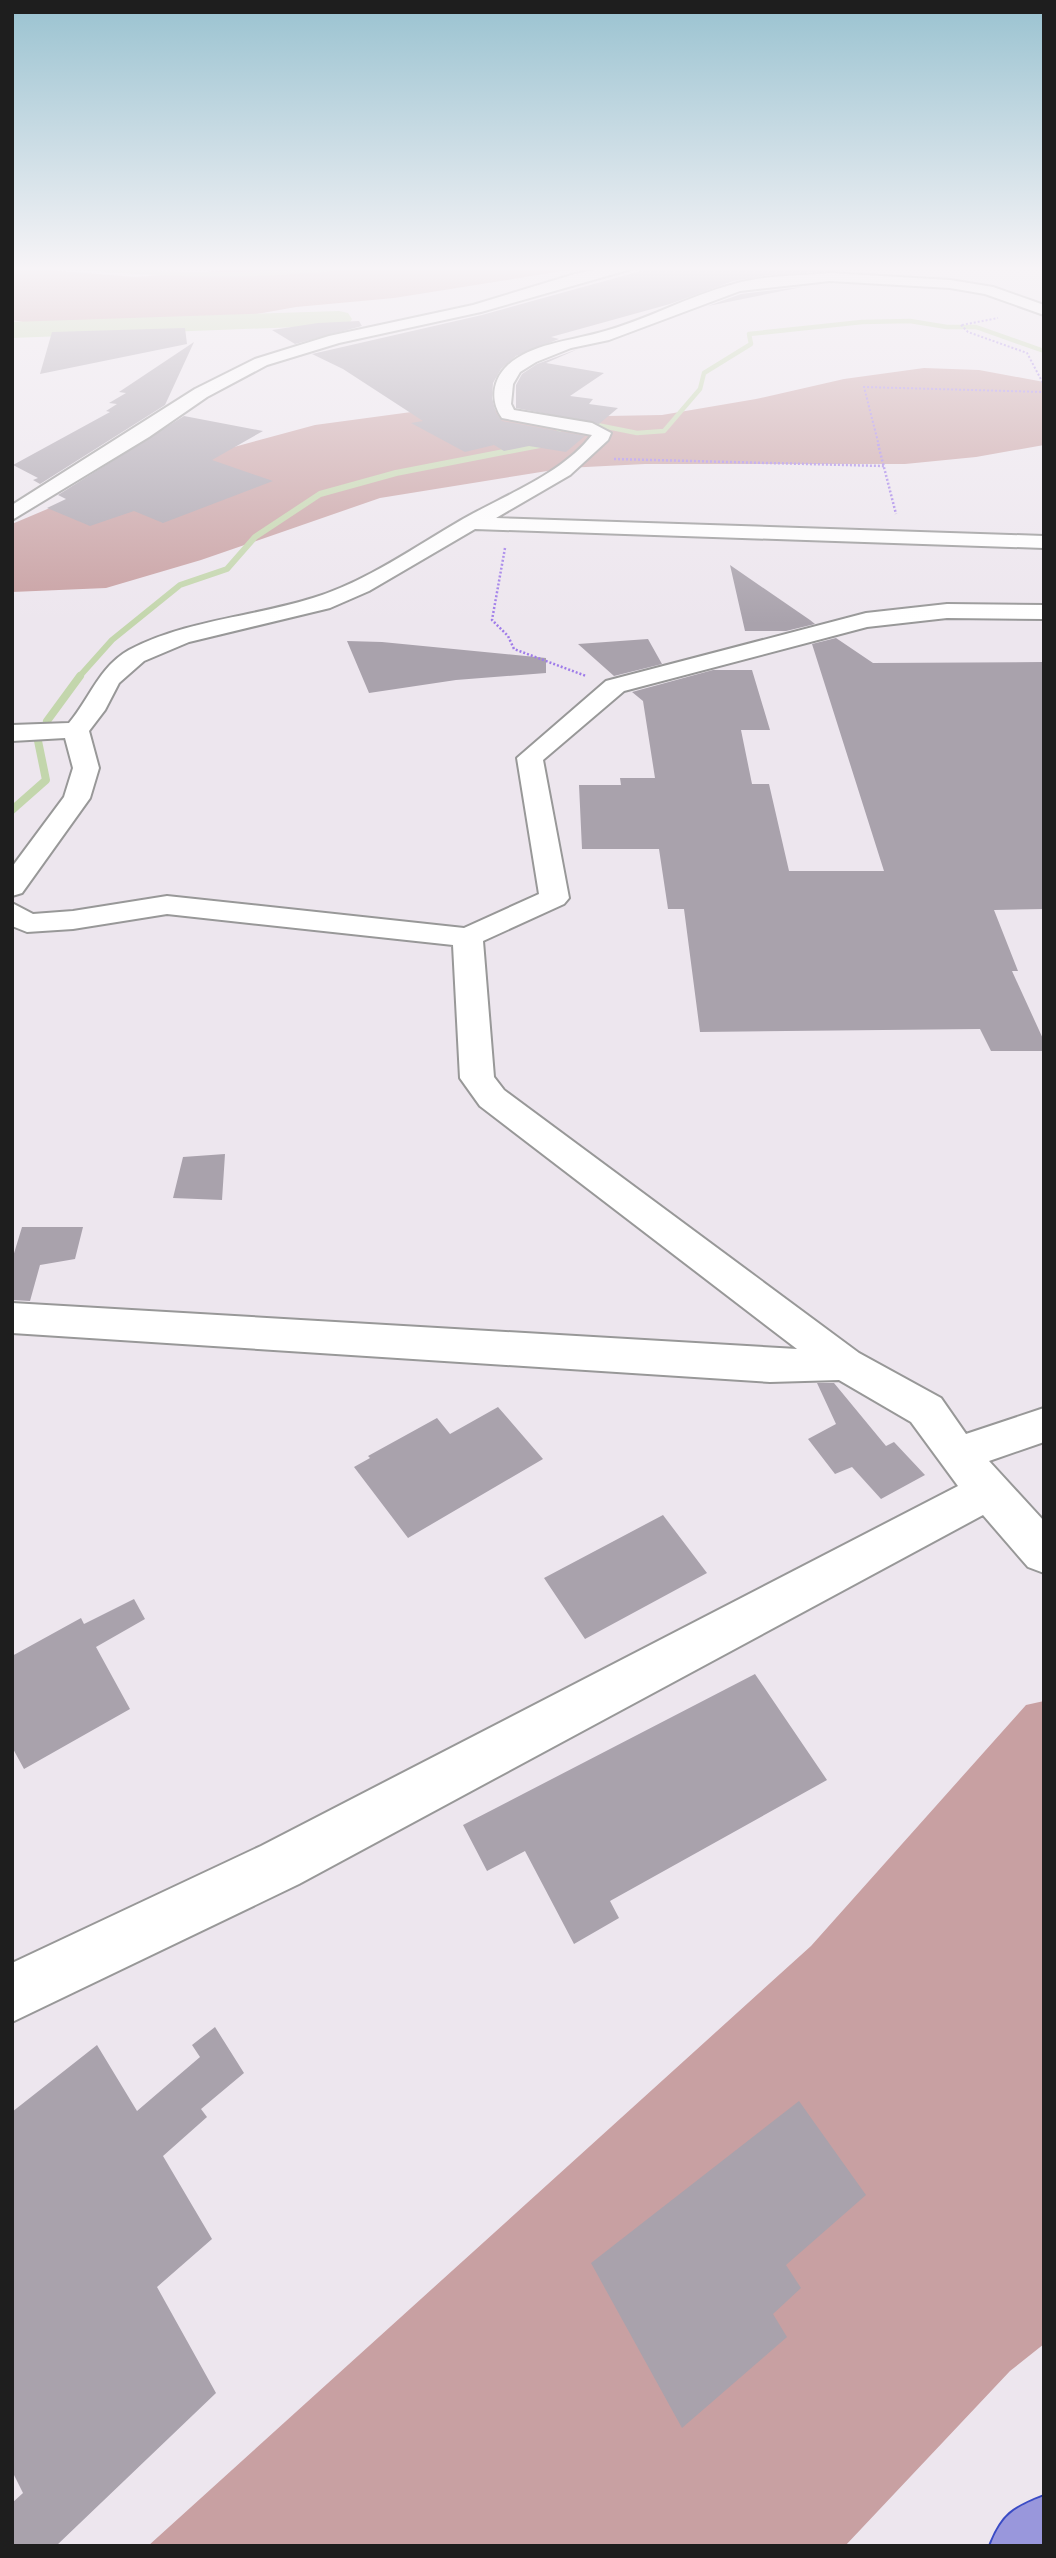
<svg xmlns="http://www.w3.org/2000/svg" width="1056" height="2558" font-family="'IBM Plex Sans',sans-serif">
  <style>
    .forest { fill: #c8a0a2 }
    .lines { fill: none; stroke-linecap: round; stroke-linejoin: round }
    .stream-far2 { stroke: #c3d6ac; stroke-width: 4.5 }
    .stream-far1 { stroke: #c3d6ac; stroke-width: 6 }
    .stream { stroke: #c3d6ac; stroke-width: 8 }
    .river { fill: #c3d6ac; fill-rule: evenodd }
    .building { fill: #a9a2ac }
    .minor-casing { stroke: #989898; stroke-width: 4 }
    .highway-casing { stroke: #3a4bc5; stroke-width: 4 }
    .path-far1 { stroke: #9f7ce9; stroke-width: 2; stroke-dasharray: 2 2; stroke-linecap: butt }
    .path { stroke: #9f7ce9; stroke-width: 2.5; stroke-dasharray: 2 2; stroke-linecap: butt }
    .minor { fill: #fff; fill-rule: evenodd }
    .highway { fill: #9997dc; fill-rule: evenodd }
  </style>
  <rect width="100%" height="100%" fill="#ede6ee"/>
  <path class="forest" d="M283,266H594L394,298L296,307L196,325L66,330L12,320V267L135,277Z
    M924,368L979,370L1044,382V445L976,457L905,464H645L566,468L380,498L201,560L106,588L12,592V524L64,502L234,447L315,425L441,408L494,410L552,417L662,415L756,399L844,379Z
    M1044,1701V2344L1010,2371L845,2546H148L811,1946L1026,1705Z"/>
  <g class="lines">
    <path class="stream-far2" d="M59,266C159,275 257,279 356,266
      M567,419L637,433L664,431L700,389L704,373L751,344L749,334L862,322L910,321L947,327H976L1044,351
      M536,446L558,439L559,427"/>
    <path class="stream-far1" d="M78,678L112,640L180,585L227,569L255,537L320,494L396,473L545,444"/>
    <path class="stream" d="M47,721L80,676
      M12,810L46,780L37,736"/>
    <path class="river" d="M339,311L348,313L352,319L348,325L12,338V322Z"/>
  </g>
  <path class="building" d="M659,266H836L837,271L769,275L733,281L670,304L551,337L559,339L516,356L501,369L493,383L492,398L496,413L502,421L585,436L566,452L529,446L504,451L494,445L465,452L411,423L423,421L343,369L312,354L482,315Z
    M802,287L708,306L741,294Z
    M359,321L362,326L295,344L272,330L318,323Z
    M185,328L187,344L40,374L52,332Z
    M194,342L165,405L40,484L33,480L38,478L13,465L110,412L106,411L117,404L109,403L126,393L119,392Z
    M578,349L546,363L604,373L570,396L593,399L589,404L618,408L599,424L516,408V385L522,374L537,364Z
    M184,416L263,431L212,460L273,481L163,523L134,511L90,526L47,508L66,499L58,495Z
    M730,565L810,620L815,624L786,631H745Z
    M836,638L873,663L1044,662V909L994,910L1018,971H1012L1044,1041V1051H991L980,1029L700,1032L684,909H668L659,849H582L579,785H621L620,778H655L643,701L632,692L713,670H752L770,730H741L752,784H769L789,871H884L812,644Z
    M648,639L662,664L614,676L578,644Z
    M347,641L382,642L546,658V673L456,680L369,693Z
    M225,1154L222,1200L173,1198L183,1157Z
    M22,1227H83L75,1259L40,1265L30,1301L12,1300V1260Z
    M817,1383H834L886,1446L894,1442L925,1475L881,1499L852,1467L835,1474L808,1439L836,1424Z
    M498,1407L543,1459L408,1538L354,1467L370,1458L368,1456L437,1418L450,1434Z
    M663,1515L707,1573L585,1639L544,1578Z
    M134,1599L145,1619L96,1647L130,1709L24,1769L12,1747V1656L81,1618L84,1624Z
    M755,1674L827,1780L610,1901L619,1918L574,1944L525,1851L487,1871L463,1825Z
    M215,2027L244,2073L201,2109L207,2117L163,2156L212,2239L157,2287L216,2393L56,2546H12V2503L23,2493L12,2471V2112L97,2045L137,2111L200,2057L192,2045Z
    M799,2101L866,2195L786,2265L801,2288L773,2314L787,2337L682,2428L591,2263Z"/>
  <g class="lines">
    <defs>
      <path id="minor" d="M613,266H642L481,312L339,343L267,365L207,397L149,437L12,520V505L195,389L255,359L329,336L473,305L575,274Z
        M830,273L950,280L993,287L1044,305V315L985,294L950,288L830,281L740,291L609,340L571,348L536,362L520,372L513,384L511,404L514,410L592,423L611,433L608,440L570,475L496,518L1044,536V548L475,529L369,591L330,608L189,642L144,661L119,683L105,710L89,731L99,768L90,798L22,893L12,896V867L64,797L73,768L65,738L12,741V725L69,723C90,698 99,667 129,650C186,620 253,617 313,598C366,582 416,546 463,519C505,495 562,474 592,435L502,418C490,401 492,380 508,365C531,344 569,341 598,333C645,321 688,296 734,284C764,275 799,276 830,273Z
        M947,604L1044,605V619L947,618L867,627L624,691L543,760L569,898L564,904L483,941L494,1077L504,1090L859,1353L941,1398L966,1434L1044,1408V1442L989,1461L1044,1521V1573L1028,1567L983,1515L299,1884L12,2022V1963L261,1846L958,1486L911,1422L839,1380L770,1382L12,1333V1303L797,1349L480,1106L460,1078L453,945L167,914L73,929L27,932L12,926V903L33,914L73,911L167,896L464,928L539,894L517,758L606,681L866,613Z"/>
      <path id="highway" d="M1044,2496V2546H990C1002,2515 1013,2508 1044,2496Z"/>
    </defs>
    <use href="#minor" class="minor-casing"/>
    <use href="#highway" class="highway-casing"/>
    <path class="path-far1" d="M961,325L968,332L1027,353L1044,385
      M962,325L998,318
      M879,446L864,387L1044,392"/>
    <path class="path" d="M878,444L896,514
      M614,459L884,466
      M505,548L492,620L508,636L514,649L586,676"/>
    <use href="#minor" class="minor"/>
    <use href="#highway" class="highway"/>
  </g>
  <linearGradient id="sky" x2="0" y2="1"><stop stop-color="#99c2d0"/><stop offset="0.43" stop-color="#f7f4f7"/><stop offset="1" stop-color="#f7f4f7" stop-opacity="0"/></linearGradient>
  <rect width="1056" height="624" fill="url(#sky)"/>
  <rect width="1056" height="2558" fill="none" stroke="#1e1e1e" stroke-width="28"/>
</svg>
